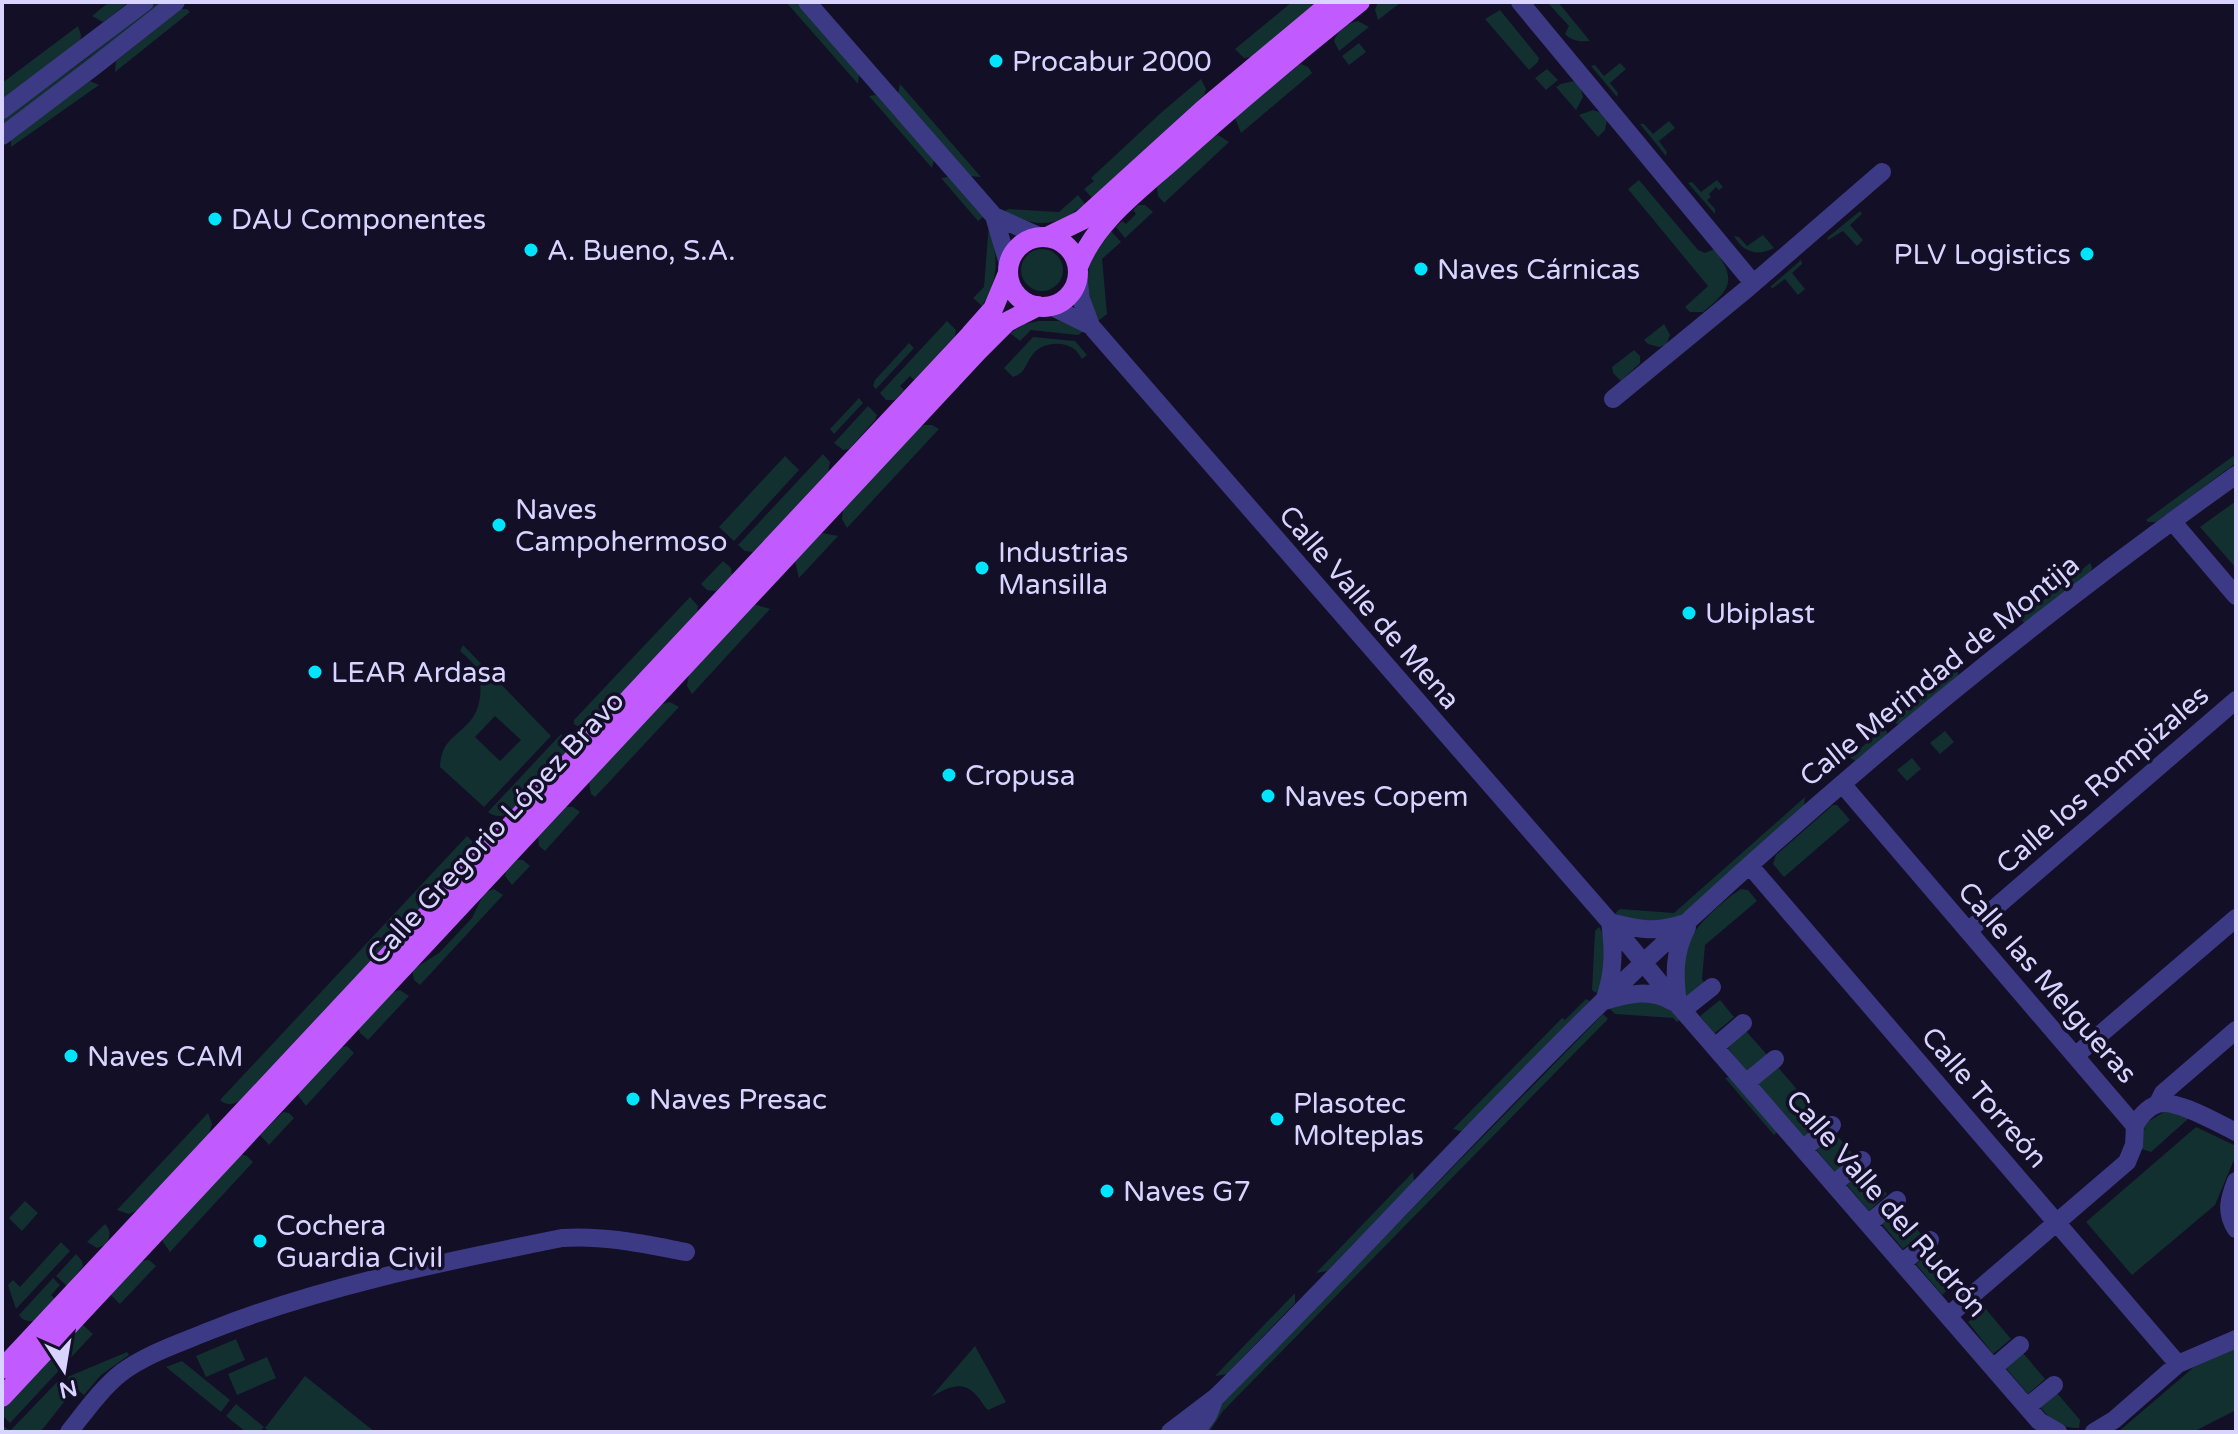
<svg xmlns="http://www.w3.org/2000/svg" width="2238" height="1434" font-family="'Varela Round',sans-serif">
  <style>
    .green { fill: #12302f; fill-rule: evenodd }
    .lines { fill: none; stroke-linecap: round; stroke-linejoin: round }
    .minor { stroke: #3d3a85; stroke-width: 18 }
    .major { stroke: #c25bff; stroke-width: 20 }
    .poi-dot { fill: #00e5ff; stroke: #130f26; stroke-width: 3 }
    .labels { text-anchor: middle; stroke-width: 7; stroke-linejoin: round; paint-order: stroke }
    .poi-label { font-size: 28px; fill: #d9d4ff; stroke: #130f26; text-anchor: start }
    .street-label { font-size: 28px; fill: #d9d4ff; stroke: #130f26 }
  </style>
  <rect width="100%" height="100%" fill="#130f26"/>
  <path class="green" d="M109,2H129L106,20L103,22L92,16Z
    M158,2H163L86,63L2,125V120L88,57Z
    M786,2H796L859,74L858,84Z
    M1292,2H1318L1251,57L1244,58L1235,49Z
    M1378,2H1399L1400,3L1378,20L1375,10Z
    M1547,2H1558L1590,41C1580,42 1572,41 1565,34L1569,26Z
    M181,9H187L190,12L115,72L116,61Z
    M1500,10L1539,58L1538,62L1529,70L1485,19Z
    M1358,21L1369,27L1339,51L1334,41C1337,31 1347,23 1358,21Z
    M78,26L81,35L80,42L2,99V83Z
    M1359,43L1366,52L1349,65L1342,56Z
    M1620,63L1626,69L1610,83L1618,93L1617,97L1591,66L1595,65L1604,76Z
    M1301,64L1308,67L1312,73L1241,133L1235,118L1298,65Z
    M1547,69L1558,80L1546,90L1535,78Z
    M1201,79L1206,89L1204,95L1092,198L1084,189L1094,181L1091,178L1163,111Z
    M90,81L99,85L11,147V139Z
    M1574,81L1581,89L1583,97L1576,110L1556,87L1561,84Z
    M900,84L981,177L970,176L898,94Z
    M876,95L934,160L932,168L869,96Z
    M1593,110L1602,113L1607,120L1605,130L1598,137L1579,115Z
    M1669,121L1675,128L1659,141L1667,152L1666,156L1640,124H1644L1653,134Z
    M1218,135L1229,142L1164,203L1158,196L1157,187L1213,137Z
    M948,177L983,217L978,221L941,178Z
    M1639,180L1698,250L1705,253L1714,249C1738,280 1730,290 1703,312H1690L1685,307L1708,286L1628,189Z
    M1717,180L1723,187L1719,190L1716,187L1709,194L1711,197L1707,200L1715,209V214L1688,183L1692,182L1701,192Z
    M1078,195L1085,204C1056,227 1038,229 1004,211L1009,209L1059,212Z
    M1138,205H1145L1153,212L1125,238L1116,227L1122,221L1126,224L1136,214L1133,210Z
    M1860,211L1862,214L1850,225L1863,240L1857,246L1843,231L1828,240L1827,238Z
    M989,223C997,258 1001,274 982,306L973,298L984,287Z
    M1111,231L1121,242L1102,259L1107,314L1098,321C1093,313 1092,306 1090,296C1084,267 1091,253 1111,231Z
    M1763,235L1774,248C1757,257 1743,252 1734,236L1739,237L1747,246Z
    M1021 270a21 21 0 1 1 42 0a21 21 0 1 1-42 0Z
    M1801,260L1802,264L1792,273L1805,289L1798,295L1785,279L1773,288L1770,287Z
    M947,321L956,330L955,336L914,380L910,376L900,386L904,390L895,400H886L880,393Z
    M1039,321H1060L1084,331L1078,335L1031,330L1020,341L1010,333L1025,324Z
    M1664,324L1670,335L1666,345L1659,347L1648,344L1644,340Z
    M1033,337L1075,341L1087,355L1082,359C1079,355 1077,351 1074,349C1062,340 1041,343 1033,354C1025,364 1026,373 1013,377L1004,368Z
    M909,343L914,348L876,389L873,386L875,380Z
    M1634,350L1640,356V363L1621,381L1613,373L1612,367Z
    M859,398L863,403L834,434L830,429Z
    M868,406L877,415L875,420L849,449L843,450L834,443Z
    M924,425H932L939,429L847,528L842,519L843,509L919,427Z
    M823,454L830,462L828,472L753,552L745,551L738,545Z
    M2236,454V463L2156,522H2148L2146,520Z
    M785,456L799,470L734,541L719,527Z
    M2236,501V568L2200,527Z
    M822,533L838,536L799,578L795,561Z
    M723,561L731,568L732,576L716,591L707,590L701,584Z
    M2090,563L2092,567L2091,571L2025,623L2020,619Z
    M690,597L698,606L697,612L592,725C586,729 579,728 574,724V720Z
    M754,604L770,609L692,694L687,686L689,674Z
    M463,645L551,736L484,807L440,767C441,740 456,738 471,720C482,707 484,679 474,665C471,660 464,655 460,651ZM495,716L521,740L500,761L475,737Z
    M1958,668V676L1902,723L1897,724L1892,721Z
    M670,702L679,707L595,797L591,794L589,782L662,704Z
    M1884,727L1887,732L1886,737L1856,761L1850,758Z
    M1945,731L1954,742L1940,754L1930,743Z
    M561,734L567,741L566,752L509,813C503,817 494,817 488,812Z
    M1912,758L1921,769L1907,781L1897,770Z
    M1805,797L1804,806L1686,912C1664,926 1637,926 1615,913L1620,909L1674,913Z
    M1833,805H1837L1850,820L1784,877L1773,864L1776,855Z
    M566,807H573L580,812L545,851L539,846L538,837Z
    M467,836L472,841L471,854L239,1101C233,1105 225,1105 220,1100Z
    M517,860H523L530,866L512,885L505,876L506,870Z
    M494,889L503,895L420,985L414,980L412,970L439,953L472,918L484,893Z
    M1741,889L1748,890L1757,901L1705,945L1702,979L1705,984L1686,999C1683,986 1680,969 1683,955C1687,932 1722,901 1741,889Z
    M1599,927L1604,935L1605,980L1596,993L1592,990L1595,931Z
    M400,990L409,996L368,1040L360,1033L358,1027L392,992Z
    M1586,999L1590,1001L1465,1130L1460,1131L1453,1129L1562,1018L1565,1020Z
    M1626,1000L1660,1001L1681,1019L1677,1022L1673,1018L1615,1014L1610,1009Z
    M1720,1000L1734,1017L1714,1034L1700,1016Z
    M1603,1014L1608,1019L1223,1411L1209,1432H1203L1221,1404Z
    M1746,1031L1768,1056L1748,1073L1728,1048Z
    M347,1046L354,1053L306,1106L297,1094L342,1047Z
    M1776,1065L1824,1121L1805,1138L1756,1082Z
    M1729,1077L1778,1131L1774,1135L1725,1078Z
    M2167,1110L2190,1114L2188,1119L2151,1152L2139,1148L2146,1123Z
    M283,1112L289,1113L294,1118L269,1145L260,1135Z
    M208,1113L212,1124L209,1134L138,1210L129,1214L117,1210Z
    M2196,1127L2236,1146V1155L2215,1205L2132,1275L2086,1222Z
    M1833,1131L1854,1155L1835,1172L1814,1147Z
    M241,1154L247,1156L253,1162L170,1252L163,1242L162,1238Z
    M1866,1169L1887,1194L1869,1211L1847,1185Z
    M1413,1172L1414,1181L1408,1188L1327,1271L1316,1273Z
    M25,1201L38,1213L22,1231L9,1218Z
    M1900,1209L1921,1234L1903,1249L1882,1224Z
    M105,1224C112,1231 110,1238 105,1245L97,1248L87,1242Z
    M61,1242L70,1251L16,1309L8,1285L13,1280L20,1287Z
    M1934,1249L1960,1279L1942,1295L1916,1264Z
    M76,1254L82,1261L83,1266L67,1286L56,1276Z
    M149,1260L156,1266L120,1304L110,1294L140,1261Z
    M53,1278L60,1285L51,1295L55,1299L34,1321C27,1321 23,1321 19,1315Z
    M1295,1293V1303L1227,1374L1215,1376Z
    M1985,1308L2011,1339L1993,1354L1968,1322Z
    M82,1324L93,1334L10,1423L2,1415V1409Z
    M236,1339L245,1360L206,1377L196,1356Z
    M975,1346L1006,1402L988,1410C982,1405 981,1399 975,1394C962,1379 945,1389 931,1397Z
    M2236,1348V1410L2193,1432H2118L2194,1367Z
    M127,1352L129,1355L101,1375L84,1395L75,1388L42,1430L44,1432H2V1425L10,1431L58,1381Z
    M2023,1353L2045,1379L2028,1394L2006,1368Z
    M267,1357L276,1378L237,1395L228,1374Z
    M182,1361L230,1400L221,1412L166,1367Z
    M305,1376L375,1432H270L265,1428Z
    M2057,1393L2080,1420L2079,1428C2061,1428 2052,1421 2040,1407Z
    M236,1404L264,1427L259,1432H246L226,1416Z"/>
  <g class="lines">
    <path class="minor" d="M807,2L994,216L1009,267
      M1520,2L1753,283
      M2,110L145,2
      M2,136L96,65L176,2
      M994,216L1041,237
      M1078,274L1081,299L1091,326L1610,922L1678,1005L2039,1421L2058,1432
      M1050,306L1091,326
      M1613,399L1748,288L1882,172
      M2172,521L2236,596
      M1843,785L2135,1126
      M1750,866L2178,1364
      M1610,922C1639,930 1656,933 1685,923
      M1968,931L2236,700
      M1605,998C1614,972 1614,949 1610,922
      M1605,1001C1628,994 1651,988 1673,1002
      M1678,1003C1674,975 1674,952 1687,927
      M1683,1010L1712,987
      M1715,1047L1743,1023
      M2075,1056L2236,918
      M1746,1083L1775,1059
      M2158,1103L2163,1093L2236,1030
      M2135,1126C2139,1117 2148,1107 2158,1104C2175,1098 2219,1124 2236,1132
      M1803,1149L1832,1125
      M2236,1181C2229,1199 2225,1212 2236,1229
      M1834,1184L1862,1160
      M1868,1224L1897,1200
      M1902,1263L1930,1240
      M1948,1316L2127,1162L2134,1145L2135,1126
      M1993,1368L2020,1345
      M2027,1407L2054,1385
      M69,1432C85,1412 101,1389 121,1373C146,1354 180,1343 209,1331C322,1286 443,1262 562,1238C604,1235 644,1244 686,1252
      M1170,1432L1216,1397C1348,1267 1471,1129 1603,1001C1801,811 2013,634 2236,475
      M1196,1432L1208,1415L1213,1403
      M2094,1432L2114,1420L2178,1364L2236,1339"/>
    <path class="major" d="M1047,237L1082,220L1204,109L1332,2
      M1008 272a35 35 0 1 1 70 0a35 35 0 1 1-70 0Z
      M1078,267C1095,222 1138,191 1174,159C1234,105 1296,53 1360,2
      M2,1369L970,335L993,309L1008,273
      M2,1397L978,351L1007,322L1038,306"/>
  </g>
  <g class="poi-dot">
    <circle cx="996" cy="61" r="8"/>
    <circle cx="215" cy="219" r="8"/>
    <circle cx="531" cy="250" r="8"/>
    <circle cx="2087" cy="254" r="8"/>
    <circle cx="1421" cy="269" r="8"/>
    <circle cx="499" cy="525" r="8"/>
    <circle cx="982" cy="568" r="8"/>
    <circle cx="1689" cy="613" r="8"/>
    <circle cx="315" cy="672" r="8"/>
    <circle cx="949" cy="775" r="8"/>
    <circle cx="1268" cy="796" r="8"/>
    <circle cx="71" cy="1056" r="8"/>
    <circle cx="633" cy="1099" r="8"/>
    <circle cx="1277" cy="1119" r="8"/>
    <circle cx="1107" cy="1191" r="8"/>
    <circle cx="260" cy="1241" r="8"/>
  </g>
  <g class="labels">
    <g class="poi-label">
      <text x="1012" y="71">Procabur 2000</text>
      <text x="231" y="229">DAU Componentes</text>
      <text x="547" y="260">A. Bueno, S.A.</text>
      <text x="2071" y="264" text-anchor="end">PLV Logistics</text>
      <text x="1437" y="279">Naves Cárnicas</text>
      <text x="515" y="519">Naves<tspan x="515" dy="32">Campohermoso</tspan></text>
      <text x="998" y="562">Industrias<tspan x="998" dy="32">Mansilla</tspan></text>
      <text x="1705" y="623">Ubiplast</text>
      <text x="331" y="682">LEAR Ardasa</text>
      <text x="965" y="785">Cropusa</text>
      <text x="1284" y="806">Naves Copem</text>
      <text x="87" y="1066">Naves CAM</text>
      <text x="649" y="1109">Naves Presac</text>
      <text x="1293" y="1113">Plasotec<tspan x="1293" dy="32">Molteplas</tspan></text>
      <text x="1123" y="1201">Naves G7</text>
      <text x="276" y="1235">Cochera<tspan x="276" dy="32">Guardia Civil</tspan></text>
    </g>
    <g class="street-label">
      <text transform="translate(1370 607) rotate(49)" y="10">Calle Valle de Mena</text>
      <text transform="translate(1939 670) rotate(-39)" y="10">Calle Merindad de Montija</text>
      <text transform="translate(2102 779) rotate(-41)" y="10">Calle los Rompizales</text>
      <text transform="translate(495 827) rotate(-47)" y="10">Calle Gregorio López Bravo</text>
      <text transform="translate(2048 982) rotate(49)" y="10">Calle las Melgueras</text>
      <text transform="translate(1985 1097) rotate(49)" y="10">Calle Torreón</text>
      <text transform="translate(1887 1203) rotate(49)" y="10">Calle Valle del Rudrón</text>
    </g>
  </g>
  <rect width="2238" height="1434" fill="none" stroke="#d9d4ff" stroke-width="8"/>
  <g transform="translate(64 1370) rotate(168)" stroke="#130f26" stroke-width="6" paint-order="stroke">
  <path d="M0-6L14 30L0 20L-14 30Z" fill="#d9d4ff"/>
  <text y="-12" font-size="22" font-weight="bold" text-anchor="middle" fill="#d9d4ff">N</text>
  </g>
</svg>
